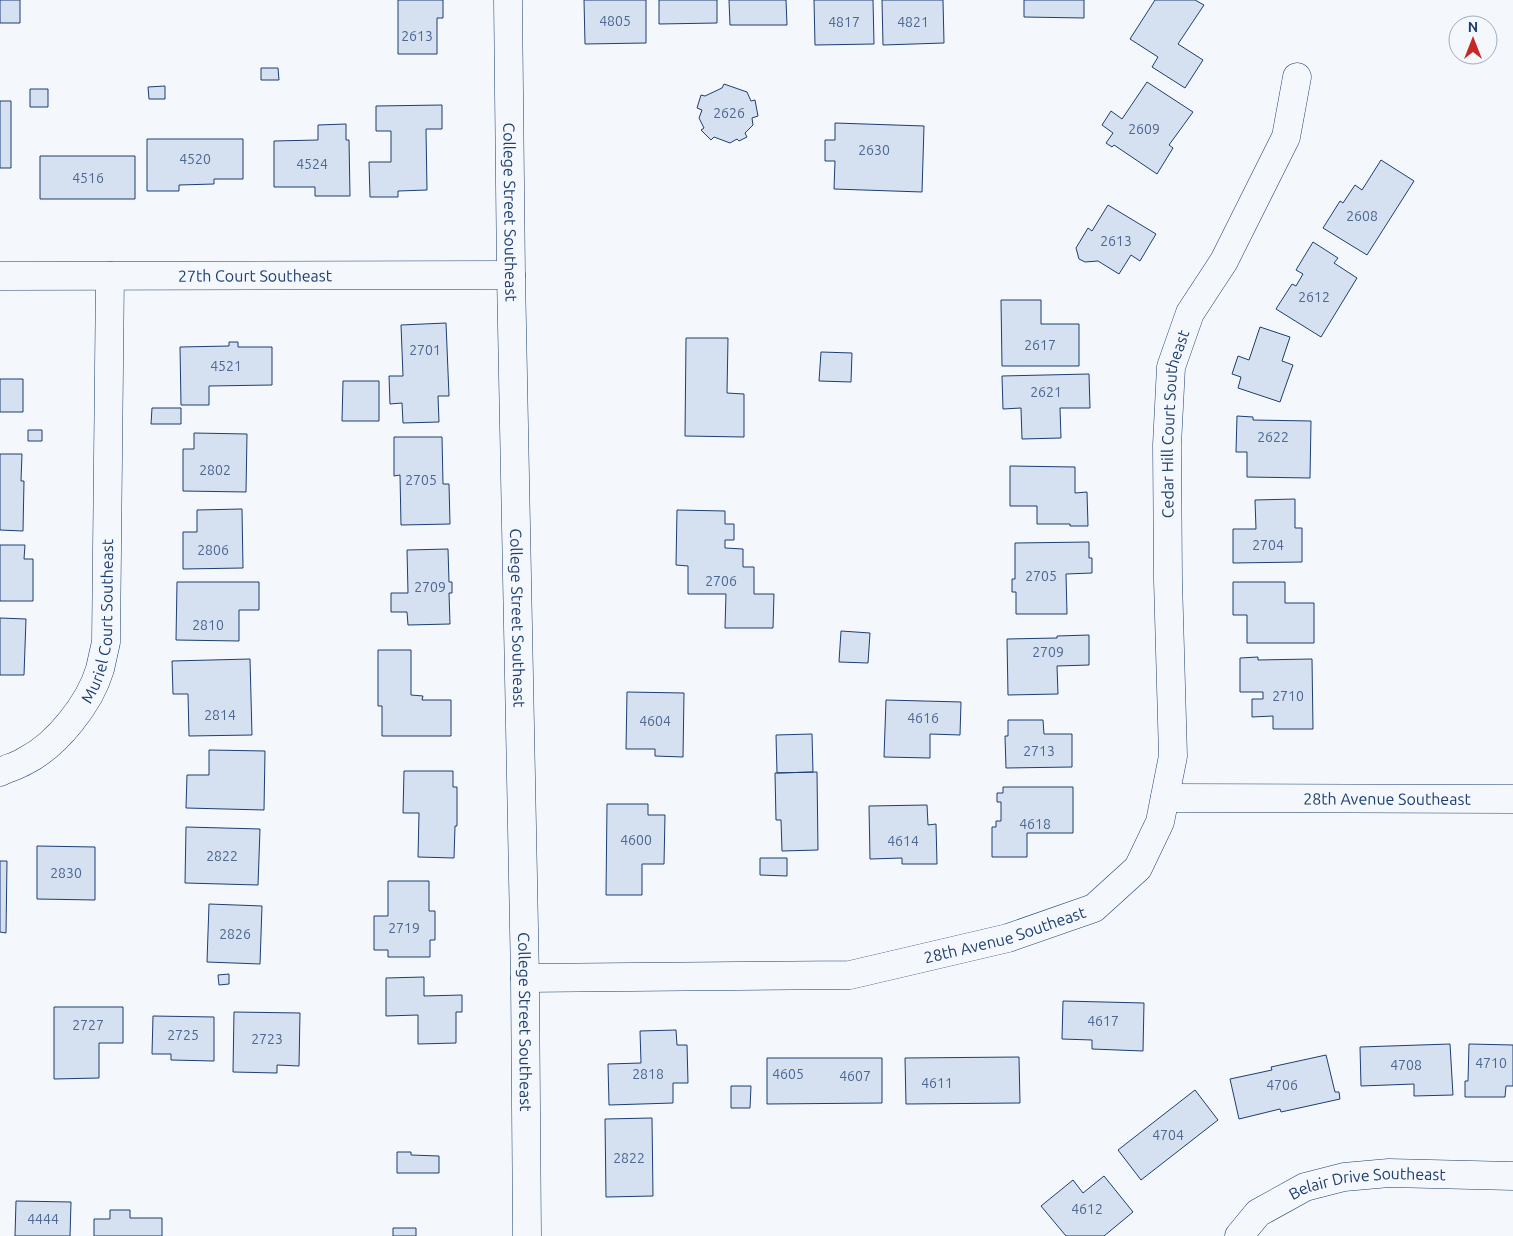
<svg xmlns="http://www.w3.org/2000/svg" width="1513" height="1236" font-family="Ubuntu,sans-serif">
  <style>
    .building { fill: #d5e0f0; stroke: #1d3f73 }
    .lines { fill: none; stroke-linecap: round; stroke-linejoin: round }
    .street-casing { stroke: #1d3f73; stroke-width: 29 }
    .primary-casing { stroke: #1d3f73; stroke-width: 29 }
    .street { stroke: #f4f7fb; stroke-width: 28 }
    .primary { stroke: #f4f7fb; stroke-width: 28 }
    .labels { text-anchor: middle; stroke-width: 4; stroke-linejoin: round; paint-order: stroke }
    .number-label { font-size: 14px; fill: #4b6792 }
    .street-label { font-size: 16px; fill: #1d3f73; stroke: #f4f7fb }
  </style>
  <rect width="100%" height="100%" fill="#f4f7fb"/>
  <path class="building" d="M0,0H20V23H0Z
    M398,0H443V18H437V54H398Z
    M584,0H646V43L585,44Z
    M659,0H717V23L659,24Z
    M729,0H786L787,25H730Z
    M814,0H873L874,44L815,45Z
    M882,0H943L944,43L883,45Z
    M1024,0H1084V18L1024,17Z
    M1155,0H1195L1204,5L1178,44L1203,60L1185,88L1152,67L1158,57L1130,39Z
    M261,68H278L279,80H261Z
    M1147,82L1193,112L1169,145L1173,148L1157,174L1114,145L1112,147L1106,143L1113,133L1102,125L1111,111L1122,119Z
    M724,84L747,92L751,101L755,100L758,116L752,118L753,125L745,133L747,137L739,141L737,139L730,143L714,137L711,140L701,130L704,128L699,118L702,110L697,108L701,95L705,96L722,88Z
    M165,86V99H149L148,87Z
    M30,89H48V107H30Z
    M0,101H11V168H0Z
    M442,105V129H426L427,190L398,191V197H370L369,162H391V131H376V106Z
    M835,123L924,126L922,192L834,189L835,161H825V140H835Z
    M346,124V140H349L350,196H315V187H274V141L318,140V125Z
    M147,139H243V179H214V184L179,185V191H147Z
    M40,156H135V199H40Z
    M1381,160L1414,181L1367,255L1323,228L1340,201L1343,203L1355,185L1362,190Z
    M1108,205L1156,234L1140,261L1131,255L1119,274L1098,261L1085,262L1079,259L1076,248L1088,228L1092,231Z
    M1313,242L1338,258L1334,263L1357,278L1321,337L1276,309L1292,284L1296,286L1303,274L1296,270Z
    M1001,300H1041V324H1079V366H1002Z
    M446,323L449,396H438L439,422L403,423L402,403L390,404L389,376H403L401,325Z
    M1260,327L1290,337L1282,361L1293,365L1280,402L1238,388L1241,377L1232,374L1238,356L1249,360Z
    M686,338H728L727,393L744,394V437L685,436Z
    M229,342H238V347H272V385L209,386V405H181L180,347L229,346Z
    M821,352L852,353L851,382L819,381Z
    M1089,374L1090,408H1060L1061,438L1022,439L1021,408L1003,409L1002,376Z
    M0,379H23V412H0Z
    M343,381H379V421H342Z
    M152,408H181V424H151Z
    M1237,416L1253,417V420L1311,421L1310,478L1247,477V452H1236Z
    M28,430H42V441H28Z
    M194,433L247,434L246,492L183,491V449H194Z
    M394,437H442L443,484H449L450,524L401,525L400,475L394,476Z
    M0,454H22L21,481H24L23,531L0,530Z
    M1010,466L1075,467V493L1087,492L1088,526H1070V524H1037V506H1010Z
    M1295,499V528H1302V562L1233,563V529H1256L1255,500Z
    M242,509L243,568L183,569V532H197V510Z
    M677,510L725,511V524H734V540H725V548L743,549V567H754V594H774L773,628H725L726,594H688V566L676,565Z
    M1089,542V558H1092V573L1066,574L1067,614H1016V592H1012V579H1015V543Z
    M0,545H25L24,559H33V601H0Z
    M448,549L449,582H452V593H449L450,624L408,625L407,612H391V593H408L407,550Z
    M177,582H259V610H239V641L176,640Z
    M1233,582H1285V603H1314V643H1247V615H1233Z
    M0,618L26,619L24,675H0Z
    M841,631L870,633L868,663L839,662Z
    M1089,635V665L1057,666L1058,694L1008,695L1007,639L1057,638V636Z
    M378,650H411V695L423,696L422,700H451V736H382V706H378Z
    M1258,657V660L1312,659L1313,729H1273V716L1252,717V699H1263V692H1240V658Z
    M250,659L252,735L189,736L188,694H173L172,661Z
    M627,692L684,693L683,757L655,756V749H626Z
    M886,700L961,702L960,735L930,734V758L884,757Z
    M1008,720H1043L1044,734H1072V767L1006,768L1005,736H1008Z
    M812,734L813,772L777,773L776,735Z
    M209,750L265,751L264,810L186,808L187,775H209Z
    M404,771H453V787H457V826H455L454,858L418,857L419,813H403Z
    M817,772L818,850L782,851L781,820H776L775,773Z
    M1003,787H1073V833H1027V857H992V827H996V821H1001V802H997V793H1003Z
    M607,804H648V815H665L664,864H642V895H606Z
    M927,805L928,825L936,824L937,864H902V858L870,859L869,806Z
    M186,827L260,829L258,885L185,883Z
    M37,846L95,847V900L37,899Z
    M760,858H787V876L760,875Z
    M0,861H7L6,933L0,932Z
    M388,881H429V911H435V940H430V957H388V950H374V916H388Z
    M209,904L262,906L260,964L207,962Z
    M229,974V984L219,985L218,975Z
    M424,977V996L462,995V1012H456V1043L418,1044V1015L386,1016V978Z
    M1063,1001L1144,1003L1143,1051L1092,1049V1040L1062,1039Z
    M54,1007H123V1043H99V1078L54,1079Z
    M234,1012L300,1013L299,1066L277,1065V1073L233,1072Z
    M153,1016L214,1017V1061L171,1060V1054H152Z
    M676,1030L677,1045H687L688,1083H673V1103L609,1105L608,1064L641,1063L640,1031Z
    M1450,1044L1453,1095L1414,1096V1084L1361,1086L1360,1047Z
    M1469,1044L1513,1045V1086H1506L1505,1097H1465V1081H1468Z
    M1326,1055L1335,1092H1339L1340,1099L1281,1112L1280,1109L1239,1119L1230,1079L1272,1070L1271,1067Z
    M1019,1057L1020,1103L906,1104L905,1058Z
    M767,1058H882V1103L767,1104Z
    M731,1086H751L750,1108H731Z
    M1195,1090L1218,1120L1141,1180L1118,1150Z
    M652,1118L653,1196L606,1197L605,1119Z
    M397,1152H411V1155L439,1156V1173H397Z
    M1104,1176L1133,1212L1104,1236H1066L1041,1206L1073,1180L1083,1193Z
    M16,1201L71,1202L70,1236H15Z
    M110,1210H130V1218H162V1236H94V1219H110Z
    M393,1228H416V1236H393Z"/>
  <g class="lines">
    <defs>
      <g id="street">
        <path id="s1" d="M0,276L511,275"/>
        <path id="s2" d="M0,772C8,768 17,766 25,761C57,745 90,703 100,669C102,660 104,651 106,642L110,276"/>
        <path id="s3" d="M1165,798L1513,799"/>
        <path id="s4" d="M525,978L850,975L1008,938L1094,908L1138,868L1160,822L1173,756L1168,580L1167,445L1171,367L1190,313L1224,261L1286,137L1297,77"/>
        <path id="s5" d="M1239,1236L1258,1213L1305,1187L1344,1177L1389,1173L1513,1176"/>
      </g>
      <g id="primary">
        <path id="s6" d="M508,0L511,275L525,978L527,1236"/>
      </g>
    </defs>
    <use href="#street" class="street-casing"/>
    <use href="#primary" class="primary-casing"/>
    <use href="#street" class="street"/>
    <use href="#primary" class="primary"/>
  </g>
  <g class="labels">
    <g class="number-label">
      <text x="615" y="26">4805</text>
      <text x="844" y="27">4817</text>
      <text x="913" y="27">4821</text>
      <text x="417" y="41">2613</text>
      <text x="729" y="118">2626</text>
      <text x="1144" y="134">2609</text>
      <text x="874" y="155">2630</text>
      <text x="195" y="164">4520</text>
      <text x="312" y="169">4524</text>
      <text x="88" y="183">4516</text>
      <text x="1362" y="221">2608</text>
      <text x="1116" y="246">2613</text>
      <text x="1314" y="302">2612</text>
      <text x="1040" y="350">2617</text>
      <text x="425" y="355">2701</text>
      <text x="226" y="371">4521</text>
      <text x="1046" y="397">2621</text>
      <text x="1273" y="442">2622</text>
      <text x="215" y="475">2802</text>
      <text x="421" y="485">2705</text>
      <text x="1268" y="550">2704</text>
      <text x="213" y="555">2806</text>
      <text x="1041" y="581">2705</text>
      <text x="721" y="586">2706</text>
      <text x="430" y="592">2709</text>
      <text x="208" y="630">2810</text>
      <text x="1048" y="657">2709</text>
      <text x="1288" y="701">2710</text>
      <text x="220" y="720">2814</text>
      <text x="923" y="723">4616</text>
      <text x="655" y="726">4604</text>
      <text x="1039" y="756">2713</text>
      <text x="1035" y="829">4618</text>
      <text x="636" y="845">4600</text>
      <text x="903" y="846">4614</text>
      <text x="222" y="861">2822</text>
      <text x="66" y="878">2830</text>
      <text x="404" y="933">2719</text>
      <text x="235" y="939">2826</text>
      <text x="1103" y="1026">4617</text>
      <text x="88" y="1030">2727</text>
      <text x="183" y="1040">2725</text>
      <text x="267" y="1044">2723</text>
      <text x="1491" y="1068">4710</text>
      <text x="1406" y="1070">4708</text>
      <text x="648" y="1079">2818</text>
      <text x="788" y="1079">4605</text>
      <text x="855" y="1081">4607</text>
      <text x="937" y="1088">4611</text>
      <text x="1282" y="1090">4706</text>
      <text x="1168" y="1140">4704</text>
      <text x="629" y="1163">2822</text>
      <text x="1087" y="1214">4612</text>
      <text x="43" y="1224">4444</text>
    </g>
    <g class="street-label">
      <text dy="6" stroke="none"><textPath href="#s6" startOffset="212">College Street Southeast</textPath></text>
      <text dy="6" stroke="none"><textPath href="#s1" startOffset="255">27th Court Southeast</textPath></text>
      <text dy="6" stroke="none"><textPath href="#s4" startOffset="1089">Cedar Hill Court Southeast</textPath></text>
      <text dy="6" stroke="none"><textPath href="#s6" startOffset="618">College Street Southeast</textPath></text>
      <text dy="6" stroke="none"><textPath href="#s2" startOffset="196">Muriel Court Southeast</textPath></text>
      <text dy="6" stroke="none"><textPath href="#s3" startOffset="222">28th Avenue Southeast</textPath></text>
      <text dy="6" stroke="none"><textPath href="#s4" startOffset="485">28th Avenue Southeast</textPath></text>
      <text dy="6" stroke="none"><textPath href="#s6" startOffset="1022">College Street Southeast</textPath></text>
      <text dy="6" stroke="none"><textPath href="#s5" startOffset="146">Belair Drive Southeast</textPath></text>
    </g>
  </g>
  <g transform="translate(1473 40)"><circle r="24" fill="#f4f7fb" stroke="#9eadc5"/>
  <path d="M0-4L9 19L0 12L-9 19Z" fill="#c62828"/>
  <text y="-8" font-size="14" font-weight="bold" text-anchor="middle" fill="#1d3f73">N</text>
  </g>
</svg>
